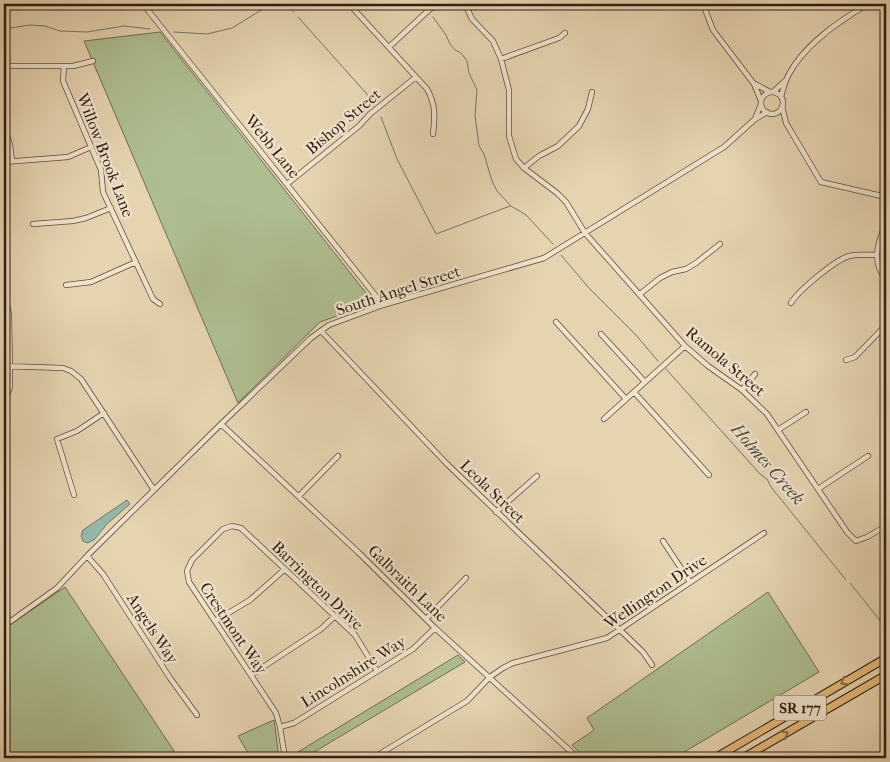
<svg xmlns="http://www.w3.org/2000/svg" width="890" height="762" font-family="'IM FELL French Canon',serif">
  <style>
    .green { fill: #aebe91; stroke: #6f6e52 }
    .water { fill: #96b8aa; stroke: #6d7a6d }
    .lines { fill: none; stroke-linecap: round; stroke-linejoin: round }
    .stream { stroke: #6d7a6d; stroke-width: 1 }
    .minor-casing { stroke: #5e4c3a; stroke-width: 6 }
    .highway-casing { stroke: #301e12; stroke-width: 9 }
    .minor { stroke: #efe3cc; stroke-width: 4.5 }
    .highway { stroke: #e3ba78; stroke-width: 7 }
    .oneway { stroke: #8a6c45 }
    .labels { text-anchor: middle; stroke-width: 4.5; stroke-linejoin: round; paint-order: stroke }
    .shield { fill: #efe3cc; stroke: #69594a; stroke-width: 1 }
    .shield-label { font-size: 15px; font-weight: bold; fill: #301e12 }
    .street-label { font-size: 16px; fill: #301e12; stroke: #efe3cc }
    .water-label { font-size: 18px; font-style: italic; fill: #4f4c40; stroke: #efe3cc }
  </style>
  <rect width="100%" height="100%" fill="#e6d4b1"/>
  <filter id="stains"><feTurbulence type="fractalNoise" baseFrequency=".004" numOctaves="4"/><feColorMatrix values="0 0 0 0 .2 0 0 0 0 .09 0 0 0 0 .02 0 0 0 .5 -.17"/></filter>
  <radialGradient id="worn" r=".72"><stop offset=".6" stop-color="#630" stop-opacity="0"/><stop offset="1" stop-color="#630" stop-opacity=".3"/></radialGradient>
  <path class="green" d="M160,32L374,303L320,322L238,403L84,41Z
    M65,587L174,751L163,758H4V629Z
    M768,592L819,672L674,758H585L572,745L594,730L587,718Z
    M458,655L465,662L304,758H288Z
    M274,720L279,758H251L238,736Z"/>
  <path class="water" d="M127,500L130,504L107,524L94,540L87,543L83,541L81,536L83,530Z"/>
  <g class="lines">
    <path class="stream" d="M286,4L294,12
      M423,4L424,6
      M298,17L374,102
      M433,17L446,35L450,44L455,50L461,53L467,61L469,73L477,90L475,115L479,146L484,154L492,181L497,191L511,206L526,215L553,244
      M10,28L30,25L45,26L60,31L87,32L124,26L150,29
      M174,32L207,34L232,28L271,4
      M381,117L397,159L436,234L510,206
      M561,255L588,287L635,334L658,361
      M666,369L760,474L767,479L771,487L846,580
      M850,583L886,628"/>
    <defs>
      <path id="minor" d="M143,4L383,305
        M349,4L427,89C436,105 435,116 433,134
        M465,4L472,19L493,41L501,59L509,90V136L516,159L524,168L557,193L566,202L585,233L685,346L708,366L742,390L767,414L847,532L856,541L867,537L886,526
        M703,4L713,30L754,84L761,101
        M389,47L431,8L446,4
        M501,59L559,38L565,33
        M4,66H73L93,61
        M64,66L63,81L101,170L103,192L153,299L160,304
        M755,84L770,92
        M773,92L785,81
        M761 103a11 11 0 1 1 22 0a11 11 0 1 1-22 0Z
        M781,97C783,89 785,81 789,74C805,44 839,21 868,4
        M782,106L786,123L821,182L886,197
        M755,119L761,104
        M4,125L10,145L12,161
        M4,162L68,157L91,147
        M524,168L539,156L558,146L579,126L588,109L592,92
        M287,184L359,126L370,114L416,77
        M886,222C879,242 870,260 886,279
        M33,224L73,221L86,218L111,208
        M66,285L91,282L136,262
        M4,293L9,314L10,373V387L4,403
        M640,294L660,278L672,272L686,269L696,263L720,244
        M791,303C798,291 835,260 849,256C858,254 866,255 876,255
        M556,322L626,399
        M321,331L447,464L643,652L652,665
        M601,334L645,382
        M846,360L855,357L886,325
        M4,366L63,368L71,371L81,379L154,490
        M742,390L755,374
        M634,392L709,475
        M604,419L685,346
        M221,424L359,553L435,628L578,758
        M778,430L806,412
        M818,489L868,456
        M74,495L57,439L77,431L104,413
        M299,496L338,456
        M496,512L537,476
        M663,541L690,582
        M87,556L103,574L170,678L197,715
        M426,619L466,578
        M215,621L250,600L285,569
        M4,626L57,588L87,556L221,424L311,338L329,325L383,305L544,258L724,147L754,120L767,112
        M251,675L321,629L335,616
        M280,727L294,723L413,649L435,628
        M285,758L280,727L276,713L189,582L187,571L192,560L223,529L232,526L241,528L355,635L377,671
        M373,758L467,701L490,677L503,668L513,663L607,638L764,533"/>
      <path id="highway" d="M715,758L886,658
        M743,758L886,675"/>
    </defs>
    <use href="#minor" class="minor-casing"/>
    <use href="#highway" class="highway-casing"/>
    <use href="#minor" class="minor"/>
    <use href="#highway" class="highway"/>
  </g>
  <defs><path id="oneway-chevron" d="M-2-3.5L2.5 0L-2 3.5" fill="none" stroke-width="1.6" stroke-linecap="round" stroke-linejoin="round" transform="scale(1.25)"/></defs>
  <g class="oneway">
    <use href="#oneway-chevron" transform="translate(844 682) rotate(150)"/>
    <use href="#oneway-chevron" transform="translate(785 734) rotate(-30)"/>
  </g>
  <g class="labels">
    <rect class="shield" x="774" y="695.5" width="52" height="25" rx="4"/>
    <g class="shield-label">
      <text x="800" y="713">SR 177</text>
    </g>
    <g class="street-label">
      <text transform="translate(343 121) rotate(-40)" y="6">Bishop Street</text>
      <text transform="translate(273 146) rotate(51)" y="6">Webb Lane</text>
      <text transform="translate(106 155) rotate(69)" y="6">Willow Brook Lane</text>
      <text transform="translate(398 290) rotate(-18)" y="6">South Angel Street</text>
      <text transform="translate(726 361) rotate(40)" y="6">Ramola Street</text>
      <text transform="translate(493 491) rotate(44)" y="6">Leola Street</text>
      <text transform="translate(408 583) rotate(44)" y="6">Galbraith Lane</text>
      <text transform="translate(318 585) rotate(44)" y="6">Barrington Drive</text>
      <text transform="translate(655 591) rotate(-34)" y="6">Wellington Drive</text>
      <text transform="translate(153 628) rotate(57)" y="6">Angels Way</text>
      <text transform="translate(234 628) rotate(56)" y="6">Crestmont Way</text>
      <text transform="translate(353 671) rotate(-32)" y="6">Lincolnshire Way</text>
    </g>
    <g class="water-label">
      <text transform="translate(768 464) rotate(49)" y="6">Holmes Creek</text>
    </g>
  </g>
  <rect width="890" height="762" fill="none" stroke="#e6d4b1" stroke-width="20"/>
  <rect x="5" y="5" width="880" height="752" fill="none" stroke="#301e12" stroke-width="2.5"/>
  <rect x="10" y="10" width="870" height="742" fill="none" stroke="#301e12"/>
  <rect width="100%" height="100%" filter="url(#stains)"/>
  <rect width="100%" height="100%" fill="url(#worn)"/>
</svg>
